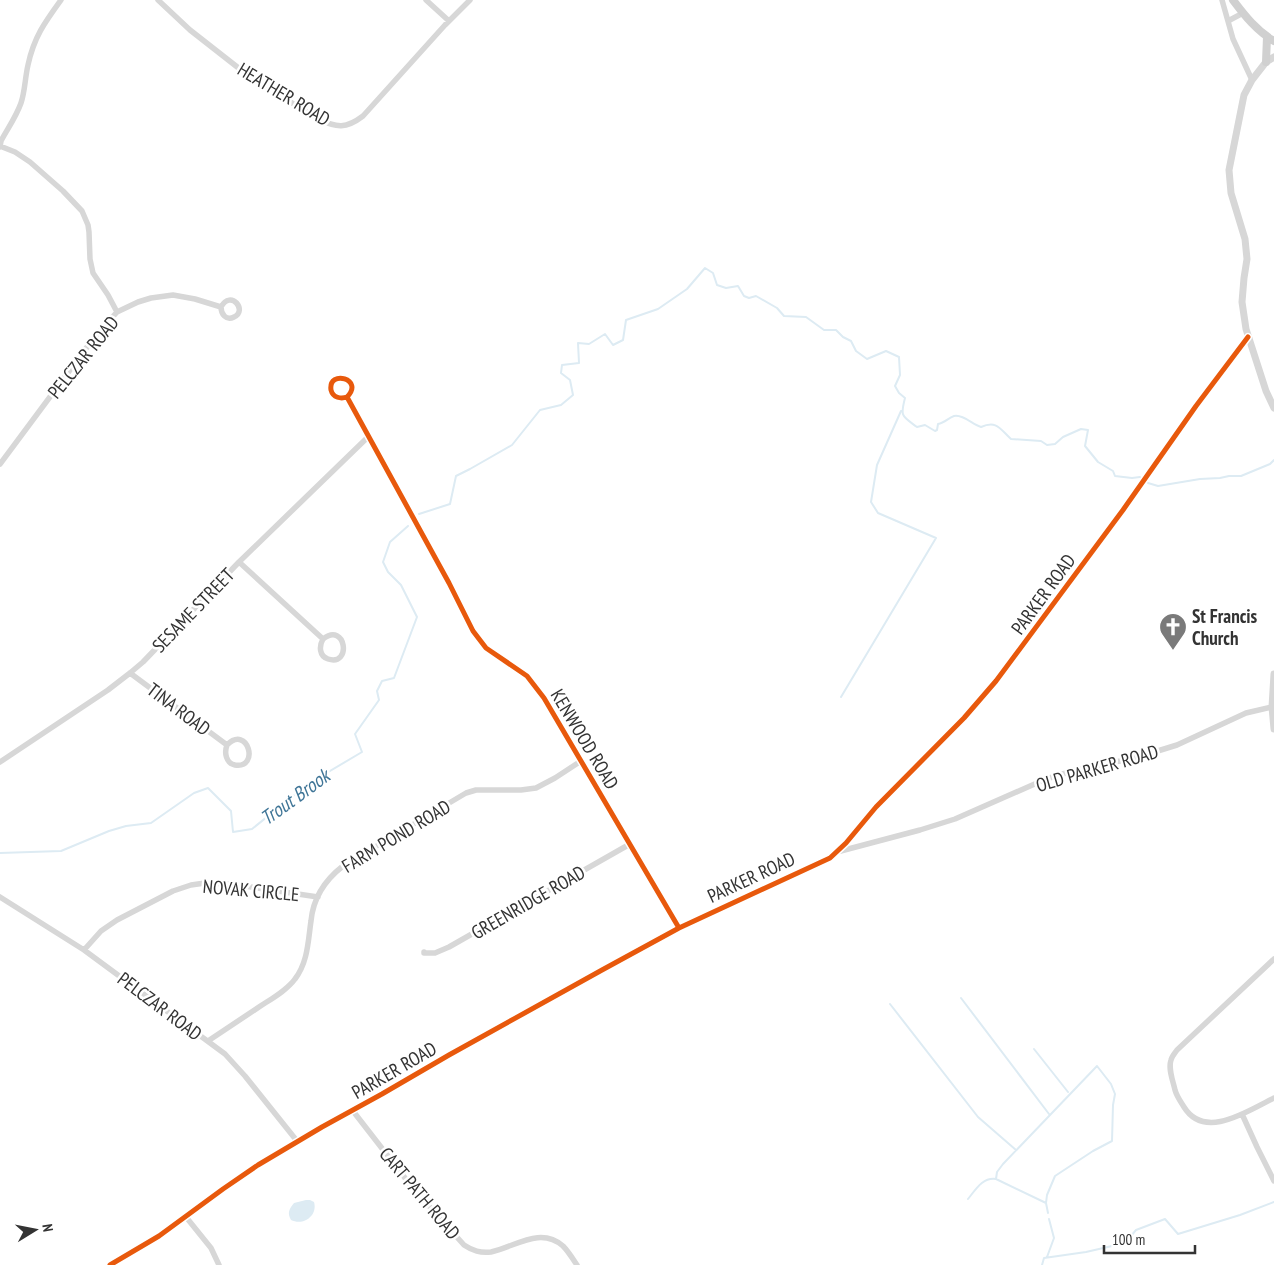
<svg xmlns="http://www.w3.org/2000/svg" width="1274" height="1265" font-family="'PT Sans Narrow',sans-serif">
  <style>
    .water { fill: #ddebf3 }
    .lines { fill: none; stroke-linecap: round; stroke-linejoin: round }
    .stream { stroke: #ddebf3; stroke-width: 2 }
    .minor { stroke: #d7d7d7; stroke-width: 5.5 }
    .tertiary { stroke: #d7d7d7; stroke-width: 7 }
    .secondary { stroke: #d0d0d0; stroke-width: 8 }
    .cycleway-casing { stroke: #fff; stroke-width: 8 }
    .cycleway { stroke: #e8590c; stroke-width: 5 }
    .labels { text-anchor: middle; stroke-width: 5; stroke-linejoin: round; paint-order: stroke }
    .street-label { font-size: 19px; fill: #333; stroke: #fff }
    .poi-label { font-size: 19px; font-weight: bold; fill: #333; stroke: #fff; text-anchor: start }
    .water-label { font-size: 20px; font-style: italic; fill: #3f7597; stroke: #fff }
  </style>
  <rect width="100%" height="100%" fill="#fff"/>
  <path class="water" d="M306,1200H310L314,1202C318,1216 303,1226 291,1220C287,1213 289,1209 294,1203Z"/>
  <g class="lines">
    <path class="stream" d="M1148,483L1158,486L1200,479L1220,478L1229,476H1241L1270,464L1274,460
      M419,514L450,504L456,476L470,469L512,445L540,410L561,405L573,395L570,380L561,373L562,365L579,363L578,343L589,344L605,334L613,345L623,340L626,320L658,309L687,289L705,268L713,273L717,285L726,288L738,286L744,296L749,298L756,296L777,308L784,316L806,317L824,330H836L843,337L851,341L856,351L867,359L886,351L899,357L900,375L895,386L899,393L905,398C900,417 902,416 917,427L925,425L935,431L937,430L938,424C945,423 948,418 954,416C963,414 973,425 981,427C997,420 1000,429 1011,439L1041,441L1047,445L1055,444L1063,437L1081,429L1088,430L1085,446L1098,462L1113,471L1115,476L1132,478L1140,477
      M841,697L936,538L878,513L871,502L877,465L901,411
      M0,853L61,851L109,831L126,826L151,823L194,793L208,788L231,811L233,832L252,829L308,784L362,752L355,734L379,700L377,691L382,681L394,678L417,617L401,585L388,572L383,562L390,542L408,526
      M961,998L1049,1114
      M890,1004L978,1117L1016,1150
      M1034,1049L1068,1092
      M996,1179L997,1172L1003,1164L1097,1066L1111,1084L1115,1094L1113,1105L1112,1141L1093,1151L1055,1176L1047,1195L1046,1203
      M968,1199C976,1189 983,1177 996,1179L1046,1203L1048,1213
      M1047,1257L1054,1238L1049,1219
      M1042,1265L1044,1258L1086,1252L1125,1243L1136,1230L1165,1219L1178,1234L1240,1215L1274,1202"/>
    <path class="minor" d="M158,0L190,30L250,77L318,119C337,128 346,129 363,116L445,25L470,0
      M426,0L449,21
      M1222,0L1233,39L1252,80
      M1228,21L1243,13
      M0,146L15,152L30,162L63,191L82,211L88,225L89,232L90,259L93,273L108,295L117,312
      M0,147L1,141C8,128 16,117 21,103C25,91 25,78 28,65C34,37 45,22 61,0
      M347,397C341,399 333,398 331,390C328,369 365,379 347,397L449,583L473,631L486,648L527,676L544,698L679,928
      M0,464L93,339L117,312L138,302L151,298L173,295L195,299L221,307C231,289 248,311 234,317C226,321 221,314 221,307
      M239,562L323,639C346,621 352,667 328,659C319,656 319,646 323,639
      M130,673L227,745C224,753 226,763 235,765C260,769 248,724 227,745
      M0,762L108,690L130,673L143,662L239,562L369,436
      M837,852L920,830L955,819L1046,779L1076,770L1135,758L1177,745L1246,713L1272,707
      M0,897L84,950L225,1054L245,1076L297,1141
      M84,950L101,931L117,920L173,891L191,885L205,883L231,884L318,897
      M424,952V953H435L449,947L630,844
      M1274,959L1177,1050C1175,1053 1172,1056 1171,1060C1168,1069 1173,1081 1175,1090C1177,1097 1181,1102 1184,1107C1205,1141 1249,1110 1274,1098
      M208,1041C226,1029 244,1017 262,1005C273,998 287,990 295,979C308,962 308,941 311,921C313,899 325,880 343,866L466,793L476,790H521L536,788L555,778L581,761
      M353,1111L412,1187L464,1245C473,1251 480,1253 491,1252C515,1247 540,1226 563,1246C568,1251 573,1259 577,1265
      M1242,1114L1257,1147L1274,1181
      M186,1217L211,1248L219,1265
      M110,1265L159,1236L223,1189L258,1165L322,1127L382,1094L449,1055L602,970L679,928L830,858L846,843L876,807L964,718L996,681L1123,510L1196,406L1248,337"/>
    <path class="tertiary" d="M1274,57L1266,62L1252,80L1244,95L1229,170L1231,193L1245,239L1247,259L1244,278L1242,302L1246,329L1266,391L1274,408
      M1274,674L1272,707L1274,729"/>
    <path class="secondary" d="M1233,0C1245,16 1257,31 1274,41
      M1266,62L1267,37"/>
    <defs>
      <path id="cycleway" d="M347,397C341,399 333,398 331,390C328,369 365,379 347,397L449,583L473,631L486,648L527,676L544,698L679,928
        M110,1265L159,1236L223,1189L258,1165L322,1127L382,1094L449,1055L602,970L679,928L830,858L846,843L876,807L964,718L996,681L1123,510L1196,406L1248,337"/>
    </defs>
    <use href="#cycleway" class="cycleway-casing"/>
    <use href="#cycleway" class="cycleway"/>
  </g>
  <defs>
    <symbol id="church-pin" viewBox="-11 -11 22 30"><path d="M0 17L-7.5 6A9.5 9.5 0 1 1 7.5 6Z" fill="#7a7a7a" stroke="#fff"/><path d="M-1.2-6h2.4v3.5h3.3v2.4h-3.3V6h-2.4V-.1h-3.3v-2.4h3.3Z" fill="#fff"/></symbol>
  </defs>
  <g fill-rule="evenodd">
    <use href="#church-pin" x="1157" y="611" width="32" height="43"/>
  </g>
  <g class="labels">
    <g class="street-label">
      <text transform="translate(284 94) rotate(31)" y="7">HEATHER ROAD</text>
      <text transform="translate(83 357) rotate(-51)" y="7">PELCZAR ROAD</text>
      <text transform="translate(1043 594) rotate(-54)" y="7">PARKER ROAD</text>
      <text transform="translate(193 610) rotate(-46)" y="7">SESAME STREET</text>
      <text transform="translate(179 709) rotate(37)" y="7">TINA ROAD</text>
      <text transform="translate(585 739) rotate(59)" y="7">KENWOOD ROAD</text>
      <text transform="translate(1097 768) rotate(-16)" y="7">OLD PARKER ROAD</text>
      <text transform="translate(396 836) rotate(-31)" y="7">FARM POND ROAD</text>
      <text transform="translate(751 877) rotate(-25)" y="7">PARKER ROAD</text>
      <text transform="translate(251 890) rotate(5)" y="7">NOVAK CIRCLE</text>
      <text transform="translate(528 902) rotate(-30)" y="7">GREENRIDGE ROAD</text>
      <text transform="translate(160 1006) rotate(37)" y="7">PELCZAR ROAD</text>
      <text transform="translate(394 1070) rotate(-30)" y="7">PARKER ROAD</text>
      <text transform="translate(420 1193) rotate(50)" y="7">CART PATH ROAD</text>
    </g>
    <g class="poi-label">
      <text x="1192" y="623">St Francis<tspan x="1192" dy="22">Church</tspan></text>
    </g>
    <g class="water-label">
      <text transform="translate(295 797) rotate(-36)" y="7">Trout Brook</text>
    </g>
  </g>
  <g transform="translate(35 1230) rotate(80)" stroke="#ffffff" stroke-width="4" paint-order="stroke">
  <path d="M0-4L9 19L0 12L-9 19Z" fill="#333333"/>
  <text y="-8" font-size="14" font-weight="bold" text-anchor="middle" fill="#333333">N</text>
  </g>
  <path d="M1104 1245v8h91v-8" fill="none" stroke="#333333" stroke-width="2.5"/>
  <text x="1112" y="1245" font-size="15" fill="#333333" stroke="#ffffff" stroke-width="4" paint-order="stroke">100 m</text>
</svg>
